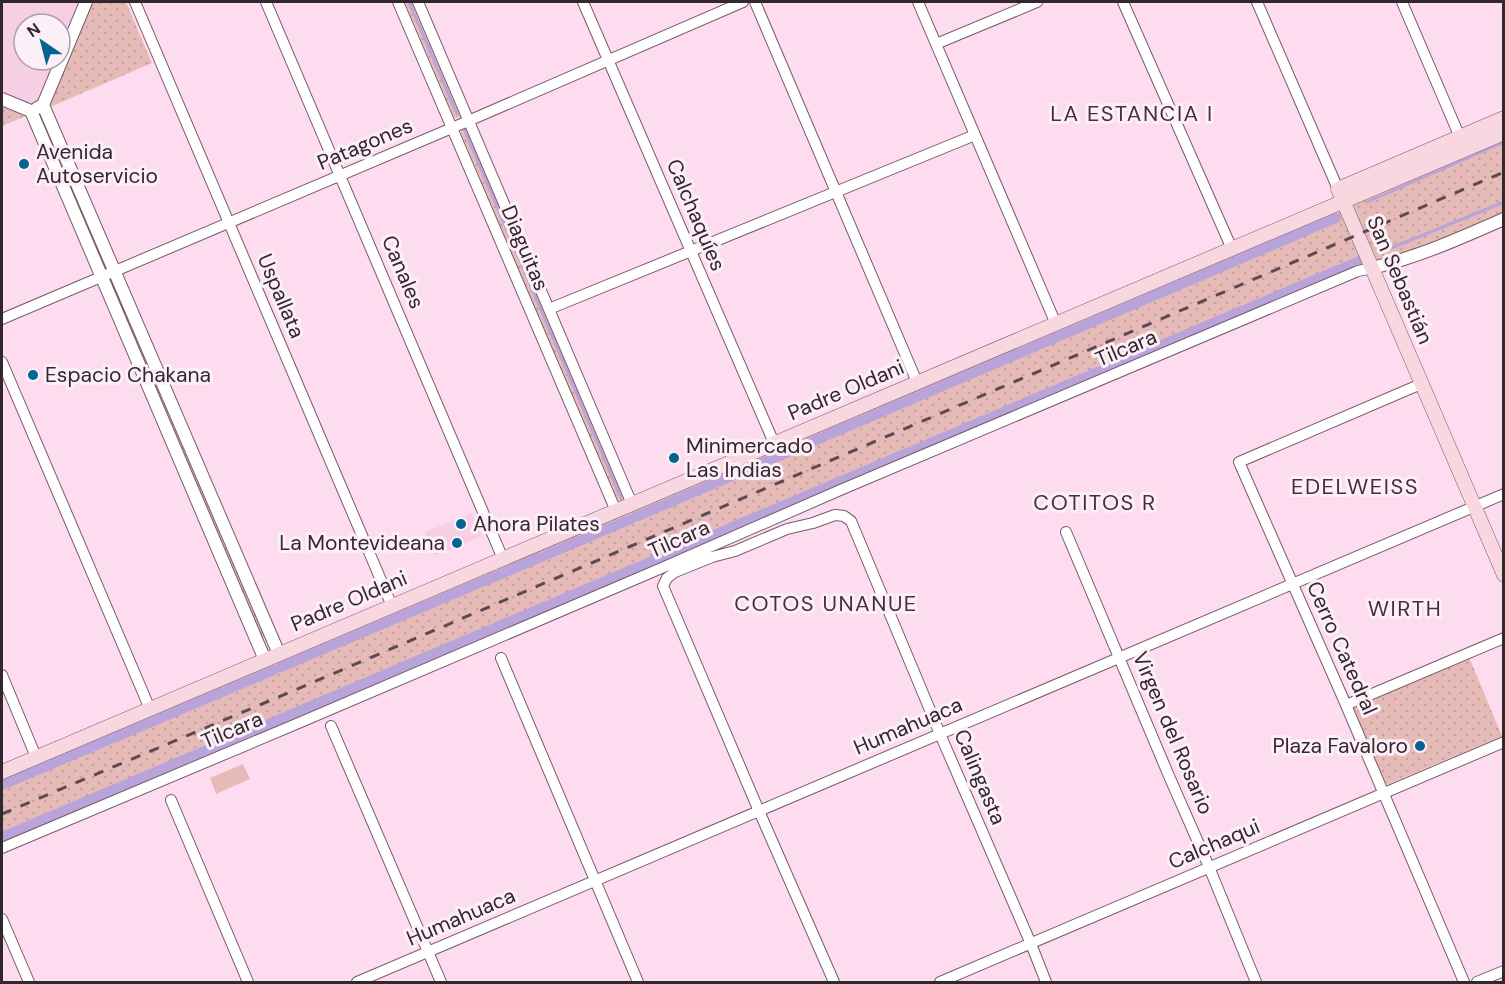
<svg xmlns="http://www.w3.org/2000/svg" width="1505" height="984" font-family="'DM Sans',sans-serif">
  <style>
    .built { fill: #f6cfe5 }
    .grass { fill: url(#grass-dots) }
    .pitch { fill: #e6bbb7 }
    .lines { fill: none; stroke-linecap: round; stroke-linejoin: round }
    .stream { stroke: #b8a3db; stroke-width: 3 }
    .canal { stroke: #b8a3db; stroke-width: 10 }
    .minor-casing { stroke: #775b6b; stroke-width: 12 }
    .tertiary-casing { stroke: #775b6b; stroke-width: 14 }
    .secondary-casing { stroke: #775b6b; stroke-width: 15 }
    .minor { stroke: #fff; stroke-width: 10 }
    .tertiary { stroke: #fff; stroke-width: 12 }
    .secondary { stroke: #f8d7e0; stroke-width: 14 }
    .rail { stroke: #5a4a54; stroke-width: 3; stroke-dasharray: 10 10; stroke-linecap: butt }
    .poi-dot { fill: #036392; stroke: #fdeff7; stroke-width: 2 }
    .labels { text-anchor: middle; stroke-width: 6; stroke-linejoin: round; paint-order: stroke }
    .street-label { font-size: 21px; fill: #33272e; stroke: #fdeff7 }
    .poi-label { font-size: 21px; fill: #33272e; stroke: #fdeff7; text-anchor: start }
    .neighbourhood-label { font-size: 22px; letter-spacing: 1.5px; fill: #472e3d; stroke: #fdeff7 }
  </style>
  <defs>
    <pattern id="grass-dots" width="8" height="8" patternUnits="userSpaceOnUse" patternTransform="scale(1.5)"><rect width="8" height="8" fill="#e6bbb7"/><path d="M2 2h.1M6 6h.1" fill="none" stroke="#c6a19e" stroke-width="1.8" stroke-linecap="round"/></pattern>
  </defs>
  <rect width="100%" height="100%" fill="#fcdcee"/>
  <path class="built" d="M2,2H81L60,53V24H24V60H57L45,90L38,101L34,103H25L2,93Z
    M472,513L482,536L435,556L425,532Z"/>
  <path class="grass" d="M91,2H126L152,63L50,107V103Z
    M405,2H415L461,117L456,118L453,115Z
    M2,103L28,115L2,126Z
    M41,116L104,261L102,263H101L39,118Z
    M465,128H467L625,499L621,502L616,499L461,133L462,129Z
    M1503,133V219L1358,271L2,848V772Z
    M114,286H115L265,635L264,637H260L112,287Z
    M1469,657L1502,736L1388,784L1383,783L1354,709L1355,706Z"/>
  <path class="pitch" d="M243,764L250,779L216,794L210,778Z"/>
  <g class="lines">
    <path class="stream" d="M409,2L457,114
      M465,131L621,498
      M1367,202L1504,142
      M1379,253L1504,202"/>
    <path class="canal" d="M638,516L1336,218
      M281,667L631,519
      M2,785L274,670
      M2,837L1362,260"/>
    <defs>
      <path id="minor" d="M135,2L392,606
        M266,2L503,559
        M398,2L616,511
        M418,2L632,504
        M583,2L774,443
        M755,2L917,382
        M918,2L1056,324
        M1123,2L1232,249
        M1257,2L1338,189
        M1402,2L1462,142
        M936,44L1037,2
        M549,309L975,135
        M2,319L452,128L743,2
        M2,362L150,709
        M1421,384L1239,462L1346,705L1464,982
        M1066,532L1169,776L1209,867L1256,982
        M501,658L638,982
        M2,675L36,757
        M1346,705L1504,638
        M331,726L441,982
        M171,800L248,982
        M2,848L301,722L657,570L838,491L1358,271L1372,268
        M2,919L29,982
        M357,982L1504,494
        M834,982L759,811L663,586L667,578L675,572L712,557L735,551L787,529L813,523L835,515L844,516L851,521L940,734L1031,944L1046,982
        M940,982L1504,742
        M1477,982L1504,971"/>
      <path id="tertiary" d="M2,99L31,111L265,660
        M43,105L279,654
        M37,108L43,105L86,2
        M1372,268C1418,257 1461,238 1504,219"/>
      <path id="secondary" d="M1504,118L1338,189L1504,575
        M2,772L1504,133"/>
    </defs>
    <use href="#minor" class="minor-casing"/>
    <use href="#tertiary" class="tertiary-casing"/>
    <use href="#secondary" class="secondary-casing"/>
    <use href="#minor" class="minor"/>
    <use href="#tertiary" class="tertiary"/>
    <use href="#secondary" class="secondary"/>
    <path class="rail" d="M2,814L288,693L1504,172"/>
  </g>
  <g class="poi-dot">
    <circle cx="24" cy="164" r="6"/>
    <circle cx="33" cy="375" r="6"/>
    <circle cx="674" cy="458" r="6"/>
    <circle cx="461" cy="524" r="6"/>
    <circle cx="457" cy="543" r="6"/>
    <circle cx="1420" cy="746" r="6"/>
  </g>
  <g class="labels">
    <g class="street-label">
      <text transform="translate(365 144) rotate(-23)" y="7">Patagones</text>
      <text transform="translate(696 215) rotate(67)" y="7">Calchaquíes</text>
      <text transform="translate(525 248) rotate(67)" y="7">Diaguitas</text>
      <text transform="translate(403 272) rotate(67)" y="7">Canales</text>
      <text transform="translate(1400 280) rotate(67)" y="7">San Sebastián</text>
      <text transform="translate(281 296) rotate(67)" y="7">Uspallata</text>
      <text transform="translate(1126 348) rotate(-23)" y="7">Tilcara</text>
      <text transform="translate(846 390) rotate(-23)" y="7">Padre Oldani</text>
      <text transform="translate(679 539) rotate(-24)" y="7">Tilcara</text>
      <text transform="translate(349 601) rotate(-23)" y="7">Padre Oldani</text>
      <text transform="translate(1342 648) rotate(66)" y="7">Cerro Catedral</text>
      <text transform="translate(908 726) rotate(-23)" y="7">Humahuaca</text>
      <text transform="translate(232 730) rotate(-23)" y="7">Tilcara</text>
      <text transform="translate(1173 733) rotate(67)" y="7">Virgen del Rosario</text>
      <text transform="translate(980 777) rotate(67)" y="7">Calingasta</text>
      <text transform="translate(1214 844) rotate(-23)" y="7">Calchaqui</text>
      <text transform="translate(461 917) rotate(-23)" y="7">Humahuaca</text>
    </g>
    <g class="poi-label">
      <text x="36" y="159">Avenida<tspan x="36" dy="24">Autoservicio</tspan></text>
      <text x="45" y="382">Espacio Chakana</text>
      <text x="686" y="453">Minimercado<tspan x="686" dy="24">Las Indias</tspan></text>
      <text x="473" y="531">Ahora Pilates</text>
      <text x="445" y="550" text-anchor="end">La Montevideana</text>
      <text x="1408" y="753" text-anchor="end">Plaza Favaloro</text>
    </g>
    <g class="neighbourhood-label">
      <text x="1132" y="121">LA ESTANCIA I</text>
      <text x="1355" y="494">EDELWEISS</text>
      <text x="1095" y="510">COTITOS R</text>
      <text x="826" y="611">COTOS UNANUE</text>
      <text x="1405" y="616">WIRTH</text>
    </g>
  </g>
  <rect width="1505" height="984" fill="none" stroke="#33272e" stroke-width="6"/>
  <g transform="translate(42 42) rotate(325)"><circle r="28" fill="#fdeff7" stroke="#ac9fa7" stroke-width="1.5"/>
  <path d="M0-4.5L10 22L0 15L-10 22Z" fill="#036392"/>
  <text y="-9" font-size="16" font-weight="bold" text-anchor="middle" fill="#33272e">N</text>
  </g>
</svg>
